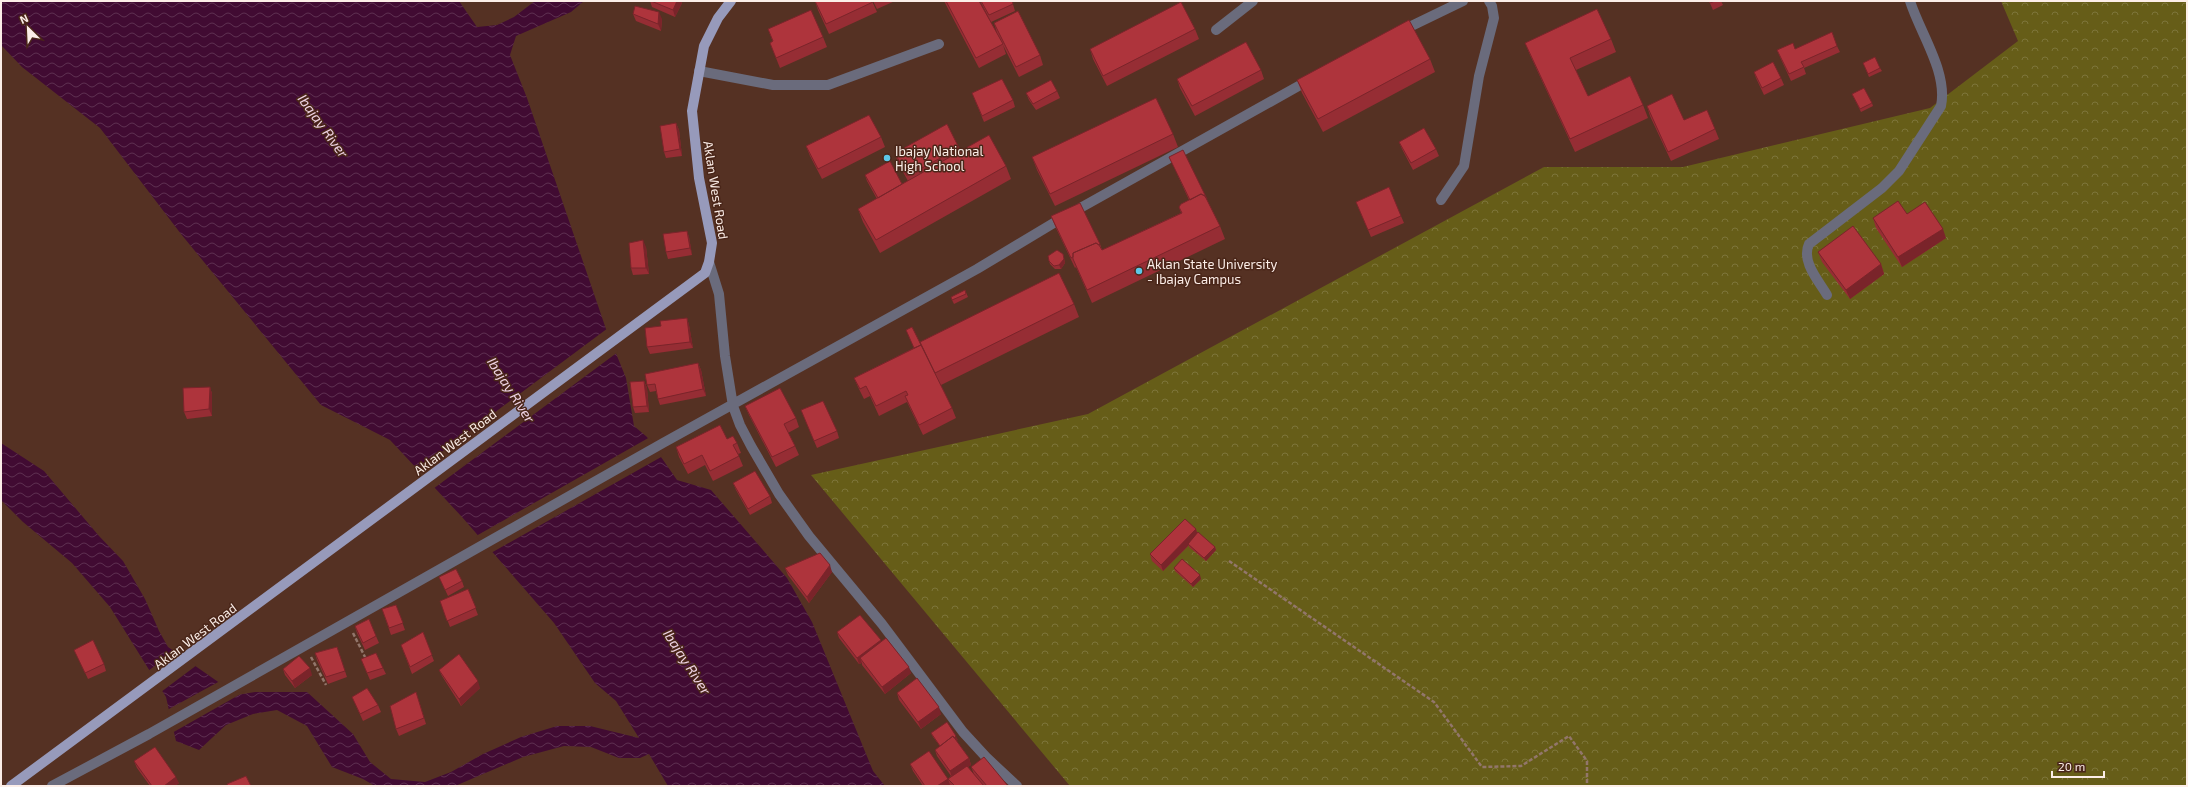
<svg xmlns="http://www.w3.org/2000/svg" width="2188" height="787" font-family="'Exo 2',sans-serif">
  <style>
    .forest { fill: url(#forest-crowns) }
    .water { fill: url(#water-waves) }
    .pier { fill: #553123 }
    .lines { fill: none; stroke-linecap: round; stroke-linejoin: round }
    .path { stroke: #92766b; stroke-width: 2.5; stroke-dasharray: 4 2; stroke-linecap: butt }
    .minor { stroke: #6a6b7c; stroke-width: 10 }
    .major { stroke: #979abb; stroke-width: 10 }
    .wall { fill: #962d34 }
    .shaded-wall { fill: #7a242a }
    .building { fill: #ae343c; stroke: #7a242a }
    .poi-dot { fill: #5dc7e8; stroke: #4a2619; stroke-width: 1.5 }
    .labels { text-anchor: middle; stroke-width: 3; stroke-linejoin: round; paint-order: stroke }
    .poi-label { font-size: 13px; fill: #fceee8; stroke: #4a2619; text-anchor: start }
    .street-label { font-size: 13px; fill: #fceee8; stroke: #4a2619 }
    .water-label { font-size: 14px; font-style: italic; fill: #f0d4e5; stroke: #4a2619 }
  </style>
  <defs>
    <pattern id="forest-crowns" width="20" height="18" patternUnits="userSpaceOnUse"><rect width="20" height="18" fill="#665d18"/><path d="M2 6a3 3 0 1 1 6 0M12 15a3 3 0 1 1 6 0" fill="none" stroke="#7d753a"/></pattern>
    <pattern id="water-waves" width="16" height="10" patternUnits="userSpaceOnUse"><rect width="16" height="10" fill="#410b32"/><path d="M0 5q4-4 8 0t8 0" fill="none" stroke="#5d2f50"/></pattern>
  </defs>
  <rect width="100%" height="100%" fill="#553123"/>
  <path class="forest" d="M2001,1H2187V786H1070L811,475L1088,414L1544,167H1683L1930,108L2018,41Z"/>
  <path class="water" d="M1,1H459L477,27L497,25L514,17L535,1H584L571,12L516,36L510,55L527,98L606,329L626,378L634,426L647,437L677,480L711,490L787,578L812,622L873,771L885,786H668L649,754L640,758H619L591,747L564,746L523,757L455,786H375L363,779L332,767L307,726L277,710L253,714L226,725L199,750L176,741L166,697L110,607L72,563L23,522L1,500V443L44,471L99,536L123,561L145,599L159,631L168,647L237,695L255,692H307L353,734L370,762L391,779L425,782L451,772L483,754L521,737L557,726H590L639,738L616,701L595,683L554,623L462,517L390,440L321,405L181,234L100,128L22,67L1,45Z"/>
  <path class="pier" d="M608,328L618,352L433,489L416,471Z
    M650,437L663,456L491,553L476,536Z
    M176,650L197,665L161,692L148,671Z
    M220,681L237,693L246,691L172,733L167,710Z"/>
  <g class="lines">
    <path class="path" d="M1229,561L1434,702L1482,767L1521,766L1569,736L1587,761V786
      M353,633L366,659
      M311,657L326,685"/>
    <path class="minor" d="M1216,30L1253,1
      M1401,31L1463,1
      M699,71L773,85H828L939,44
      M1441,200L1464,166L1479,76L1494,18L1492,6L1489,1
      M709,262L719,294L725,356L733,406L740,425L751,446L779,494L809,536L882,624L963,732L986,757L1017,786
      M1827,295C1818,280 1801,261 1809,244L1882,188L1899,171L1941,106C1948,72 1920,33 1910,1
      M52,786L149,734L663,443L977,269L1057,221L1311,79"/>
    <path class="major" d="M11,786L705,273L709,262L712,243L699,178L692,111L704,46L718,18L731,1"/>
  </g>
  <path class="wall" d="M650,1H682V3L675,17L652,7Z
    M815,1H872L877,12L829,34L818,10Z
    M873,1H895L877,9Z
    M944,1H979L997,33L994,23L1040,55L1043,65L1019,77L1003,45L1006,54L979,68Z
    M980,1H1012L1015,11L991,22Z
    M1709,1H1721L1723,5L1713,10Z
    M633,14L662,19L661,31L636,21Z
    M768,29L823,37L827,47L780,68L770,43L773,42Z
    M1195,29L1199,39L1107,86L1093,59L1090,49Z
    M1611,39L1616,52L1576,70L1588,96L1643,105L1648,118L1575,152L1530,55L1525,43Z
    M1837,46L1840,52L1804,68L1806,74L1791,81L1780,57L1777,50Z
    M1430,59L1435,72L1323,132L1302,93L1297,80Z
    M1863,63L1880,68L1882,71L1869,77Z
    M1261,70L1264,79L1195,116L1180,88L1177,79Z
    M1754,72L1781,78L1784,85L1764,95L1756,78Z
    M1057,91L1060,98L1036,110L1029,100L1026,93Z
    M972,93L1013,100L1015,107L984,122Z
    M1852,94L1872,103L1873,106L1861,112Z
    M1647,106L1684,120L1715,129L1719,139L1671,161L1650,116Z
    M676,123L679,130L682,156L666,158L664,152Z
    M1173,134L1178,147L1055,206L1037,170L1032,157Z
    M881,137L885,147L822,179L810,156L806,146Z
    M1399,142L1436,149L1439,156L1413,170L1402,149Z
    M959,148L960,152L1006,166L1011,179L880,253L863,222L858,209L877,199L867,181L865,175L902,184L908,181L898,163L895,153Z
    M1169,157L1220,226L1225,239L1092,303L1076,267L1075,268L1055,226L1051,216L1100,244L1102,250L1181,213L1179,207L1189,200L1172,163Z
    M1356,202L1401,216L1404,223L1371,237Z
    M1907,214L1946,238L1902,267L1876,228L1873,218Z
    M687,231L689,237L692,255L668,259L666,252Z
    M646,247L649,274L633,275L631,268Z
    M1818,252L1881,264L1884,274L1850,299L1822,262Z
    M1063,254L1065,263L1061,269H1055L1050,264L1049,261Z
    M965,290L968,297L954,304L952,300Z
    M1074,304L1079,317L941,385L952,408L956,418L923,435L907,402L879,416L870,396L864,399L858,387L854,378L914,348L906,330L921,345Z
    M687,318L689,325L693,348L650,354L647,347L661,326Z
    M698,363L701,370L706,396L660,405L658,399L656,391L650,392L647,385Z
    M644,381L647,388L649,412L635,413L633,407Z
    M210,387L212,394V416L187,419L184,412Z
    M745,406L796,418L799,427L788,433L795,446L799,455L776,467L749,415Z
    M801,410L837,431L839,438L817,448Z
    M727,439L737,443L741,453L738,454L743,466L713,481L705,465L688,474L679,457L676,447Z
    M733,483L770,496L772,503L750,515L736,490Z
    M1196,529L1197,533L1215,547L1216,550L1206,561L1189,547V545L1163,571L1152,561L1150,554Z
    M785,568L832,572L809,603L788,575Z
    M1174,568L1201,579L1193,587L1175,571Z
    M439,577L462,581L464,587L448,596Z
    M468,589L478,615L450,627L440,601Z
    M396,605L405,630L391,635L382,609Z
    M355,626L376,636L379,643L365,650L357,633Z
    M423,632L434,661L412,674L401,645Z
    M837,632L881,640V642L911,673L885,694L862,665V663L859,664L839,638Z
    M337,647L347,677L328,684L317,660L315,653Z
    M74,650L104,664L106,671L88,679L77,656Z
    M361,659L383,668L386,674L370,680Z
    M283,669L312,675L295,688L285,675Z
    M439,670L480,688L461,706L442,676Z
    M416,692L426,724L399,736L396,729Z
    M897,693L941,714L921,729L899,700Z
    M352,697L378,705L381,712L363,721Z
    M931,733L958,740H956L969,758L971,765L968,767L974,774L971,767L1008,786H951L950,785L949,786H923L913,771L910,764L948,779L951,776L937,756L935,750L940,746L933,737Z
    M134,761L179,783L175,786H150L137,768Z"/>
  <path class="shaded-wall" d="M677,1H682V3L675,17L673,10Z
    M659,12L662,19L661,31L658,24Z
    M676,123L679,130L682,156L680,149Z
    M1943,229L1946,238L1902,267L1898,257Z
    M687,231L689,237L692,255L690,248Z
    M643,240L646,247L649,274L646,268Z
    M1063,254L1065,263L1061,269L1059,265Z
    M1881,264L1884,274L1850,299L1846,290Z
    M687,318L689,325L693,348L690,342Z
    M698,363L701,370L706,396L703,389Z
    M644,381L647,388L649,412L647,406Z
    M210,387L212,394V416L209,409Z
    M1196,529L1198,536L1188,544L1189,545L1163,571L1161,565Z
    M1215,547L1216,550L1206,561L1204,558Z
    M830,565L832,572L809,603L807,597Z
    M1200,575L1201,579L1193,587L1191,584Z
    M881,640L883,646L860,658L862,663L859,664L857,658Z
    M909,667L911,673L885,694L882,687Z
    M310,668L312,675L295,688L292,681Z
    M478,681L480,688L461,706L459,699Z
    M939,707L941,714L921,729L918,722Z
    M956,736L958,740L942,750L941,747Z
    M969,758L971,765L952,778L950,771Z
    M176,777L179,783L175,786H164Z
    M948,779L950,785L949,786H937Z"/>
  <path class="building" d="M651,1H677L673,10Z
    M815,1H872L873,2L826,24Z
    M946,1H979L1003,44L976,58Z
    M981,1H1012L1013,4L989,15Z
    M1709,1H1715L1710,3Z
    M1181,2L1195,29L1103,76L1090,49Z
    M635,6L659,12L658,24L633,14Z
    M1597,9L1611,39L1570,58L1588,96L1630,76L1643,105L1570,139L1525,43Z
    M811,10L823,37L776,58L770,43L773,41L768,29Z
    M1018,11L1040,55L1016,67L994,23Z
    M1409,20L1430,59L1318,119L1297,80Z
    M1832,32L1837,46L1801,62L1804,67L1789,74L1777,50L1793,43L1795,49Z
    M1246,42L1261,70L1192,106L1177,79Z
    M1875,57L1880,68L1868,74L1863,63Z
    M1773,62L1781,78L1762,88L1754,72Z
    M1002,79L1013,100L982,116L972,93Z
    M1051,80L1057,91L1033,104L1026,93Z
    M1864,88L1872,103L1860,109L1852,94Z
    M1672,94L1684,120L1707,110L1715,129L1668,152L1647,106Z
    M1156,98L1173,134L1050,194L1032,157Z
    M869,115L881,137L818,169L806,146Z
    M676,123L680,149L664,152L660,126Z
    M947,124L959,148L907,176L895,153Z
    M1424,128L1436,149L1411,163L1399,142Z
    M989,135L1006,166L876,240L858,209Z
    M1183,150L1207,199L1205,196L1201,194L1190,200L1169,157Z
    M890,161L902,184L878,198L865,175Z
    M1389,187L1401,216L1368,230L1356,202Z
    M1201,194L1205,196L1220,226L1087,290L1073,259V253L1096,243L1099,245L1102,250L1182,213L1179,207L1181,204Z
    M1898,201L1907,214L1925,202L1943,229L1898,257L1873,218Z
    M1080,203L1100,244L1099,245L1096,243L1073,253V257L1071,258L1051,216Z
    M1853,226L1881,264L1846,290L1818,252Z
    M687,231L690,248L666,252L663,234Z
    M643,240L646,268H631L629,243Z
    M1057,250L1063,254L1064,259L1059,265L1054,266L1049,261L1048,256Z
    M1059,273L1074,304L935,373L920,342Z
    M965,290L966,294L952,300L951,297Z
    M687,318L690,342L647,347L645,328L661,326L660,321Z
    M912,327L921,345L914,348L906,330Z
    M921,345L952,408L919,425L905,396L908,395L906,391L876,406L866,386L860,389L854,378Z
    M698,363L703,389L658,399L655,384L647,385L645,374Z
    M644,381L647,406L633,407L630,382Z
    M210,387L209,409L184,412L183,388Z
    M780,388L796,418L784,424L795,446L772,457L745,406Z
    M823,401L837,431L814,441L801,410Z
    M720,425L727,439L733,436L737,443L733,445L739,456L710,471L702,455L684,464L676,447Z
    M755,471L770,496L748,509L733,483Z
    M1185,519L1196,529L1161,565L1150,554Z
    M1198,532L1215,547L1204,558L1188,544Z
    M820,553L830,565L807,597L785,568Z
    M1182,559L1200,575L1191,584L1174,568Z
    M456,569L462,581L445,590L439,577Z
    M468,589L476,608L447,621L440,601Z
    M396,605L403,623L389,628L382,609Z
    M860,615L881,640L857,658L837,632Z
    M369,619L376,636L363,643L355,626Z
    M423,632L432,655L410,667L401,645Z
    M886,638L909,667L882,687L860,658Z
    M93,640L104,664L85,673L74,650Z
    M337,647L345,671L326,677L315,653Z
    M376,653L383,668L367,673L361,659Z
    M459,654L478,681L459,699L439,670Z
    M299,656L310,668L292,681L283,669Z
    M917,678L939,707L918,722L897,693Z
    M367,688L378,705L360,714L352,697Z
    M416,692L424,718L396,729L390,706Z
    M947,722L956,736L954,738L953,736L940,746L931,733Z
    M953,736L969,758L950,771L935,750Z
    M155,747L176,777L164,786H152L134,761Z
    M929,751L948,779L937,786H925L910,764Z
    M984,757L1008,786H987L971,767Z
    M967,766L984,786H955L948,779Z
    M246,776L251,786H228L227,784Z"/>
  <g class="poi-dot">
    <circle cx="887" cy="158" r="4"/>
    <circle cx="1139" cy="271" r="4"/>
  </g>
  <g class="labels">
    <g class="poi-label">
      <text x="895" y="156">Ibajay National<tspan x="895" dy="15">High School</tspan></text>
      <text x="1147" y="269">Aklan State University<tspan x="1147" dy="15">- Ibajay Campus</tspan></text>
    </g>
    <g class="street-label">
      <text transform="translate(716 190) rotate(81)" y="5">Aklan West Road</text>
      <text transform="translate(455 442) rotate(-37)" y="5">Aklan West Road</text>
      <text transform="translate(195 636) rotate(-37)" y="5">Aklan West Road</text>
    </g>
    <g class="water-label">
      <text transform="translate(323 126) rotate(54)" y="5">Ibajay River</text>
      <text transform="translate(511 390) rotate(57)" y="5">Ibajay River</text>
      <text transform="translate(687 662) rotate(57)" y="5">Ibajay River</text>
    </g>
  </g>
  <rect width="2188" height="787" fill="none" stroke="#fceee8" stroke-width="4"/>
  <g transform="translate(28 28) rotate(336)" stroke="#4a2619" stroke-width="3" paint-order="stroke">
  <path d="M0-3L7 15L0 10L-7 15Z" fill="#fceee8"/>
  <text y="-6" font-size="11" font-weight="bold" text-anchor="middle" fill="#fceee8">N</text>
  </g>
  <path d="M2052 771v6h52v-6" fill="none" stroke="#fceee8" stroke-width="2"/>
  <text x="2058" y="771" font-size="12" fill="#fceee8" stroke="#4a2619" stroke-width="3" paint-order="stroke">20 m</text>
</svg>
